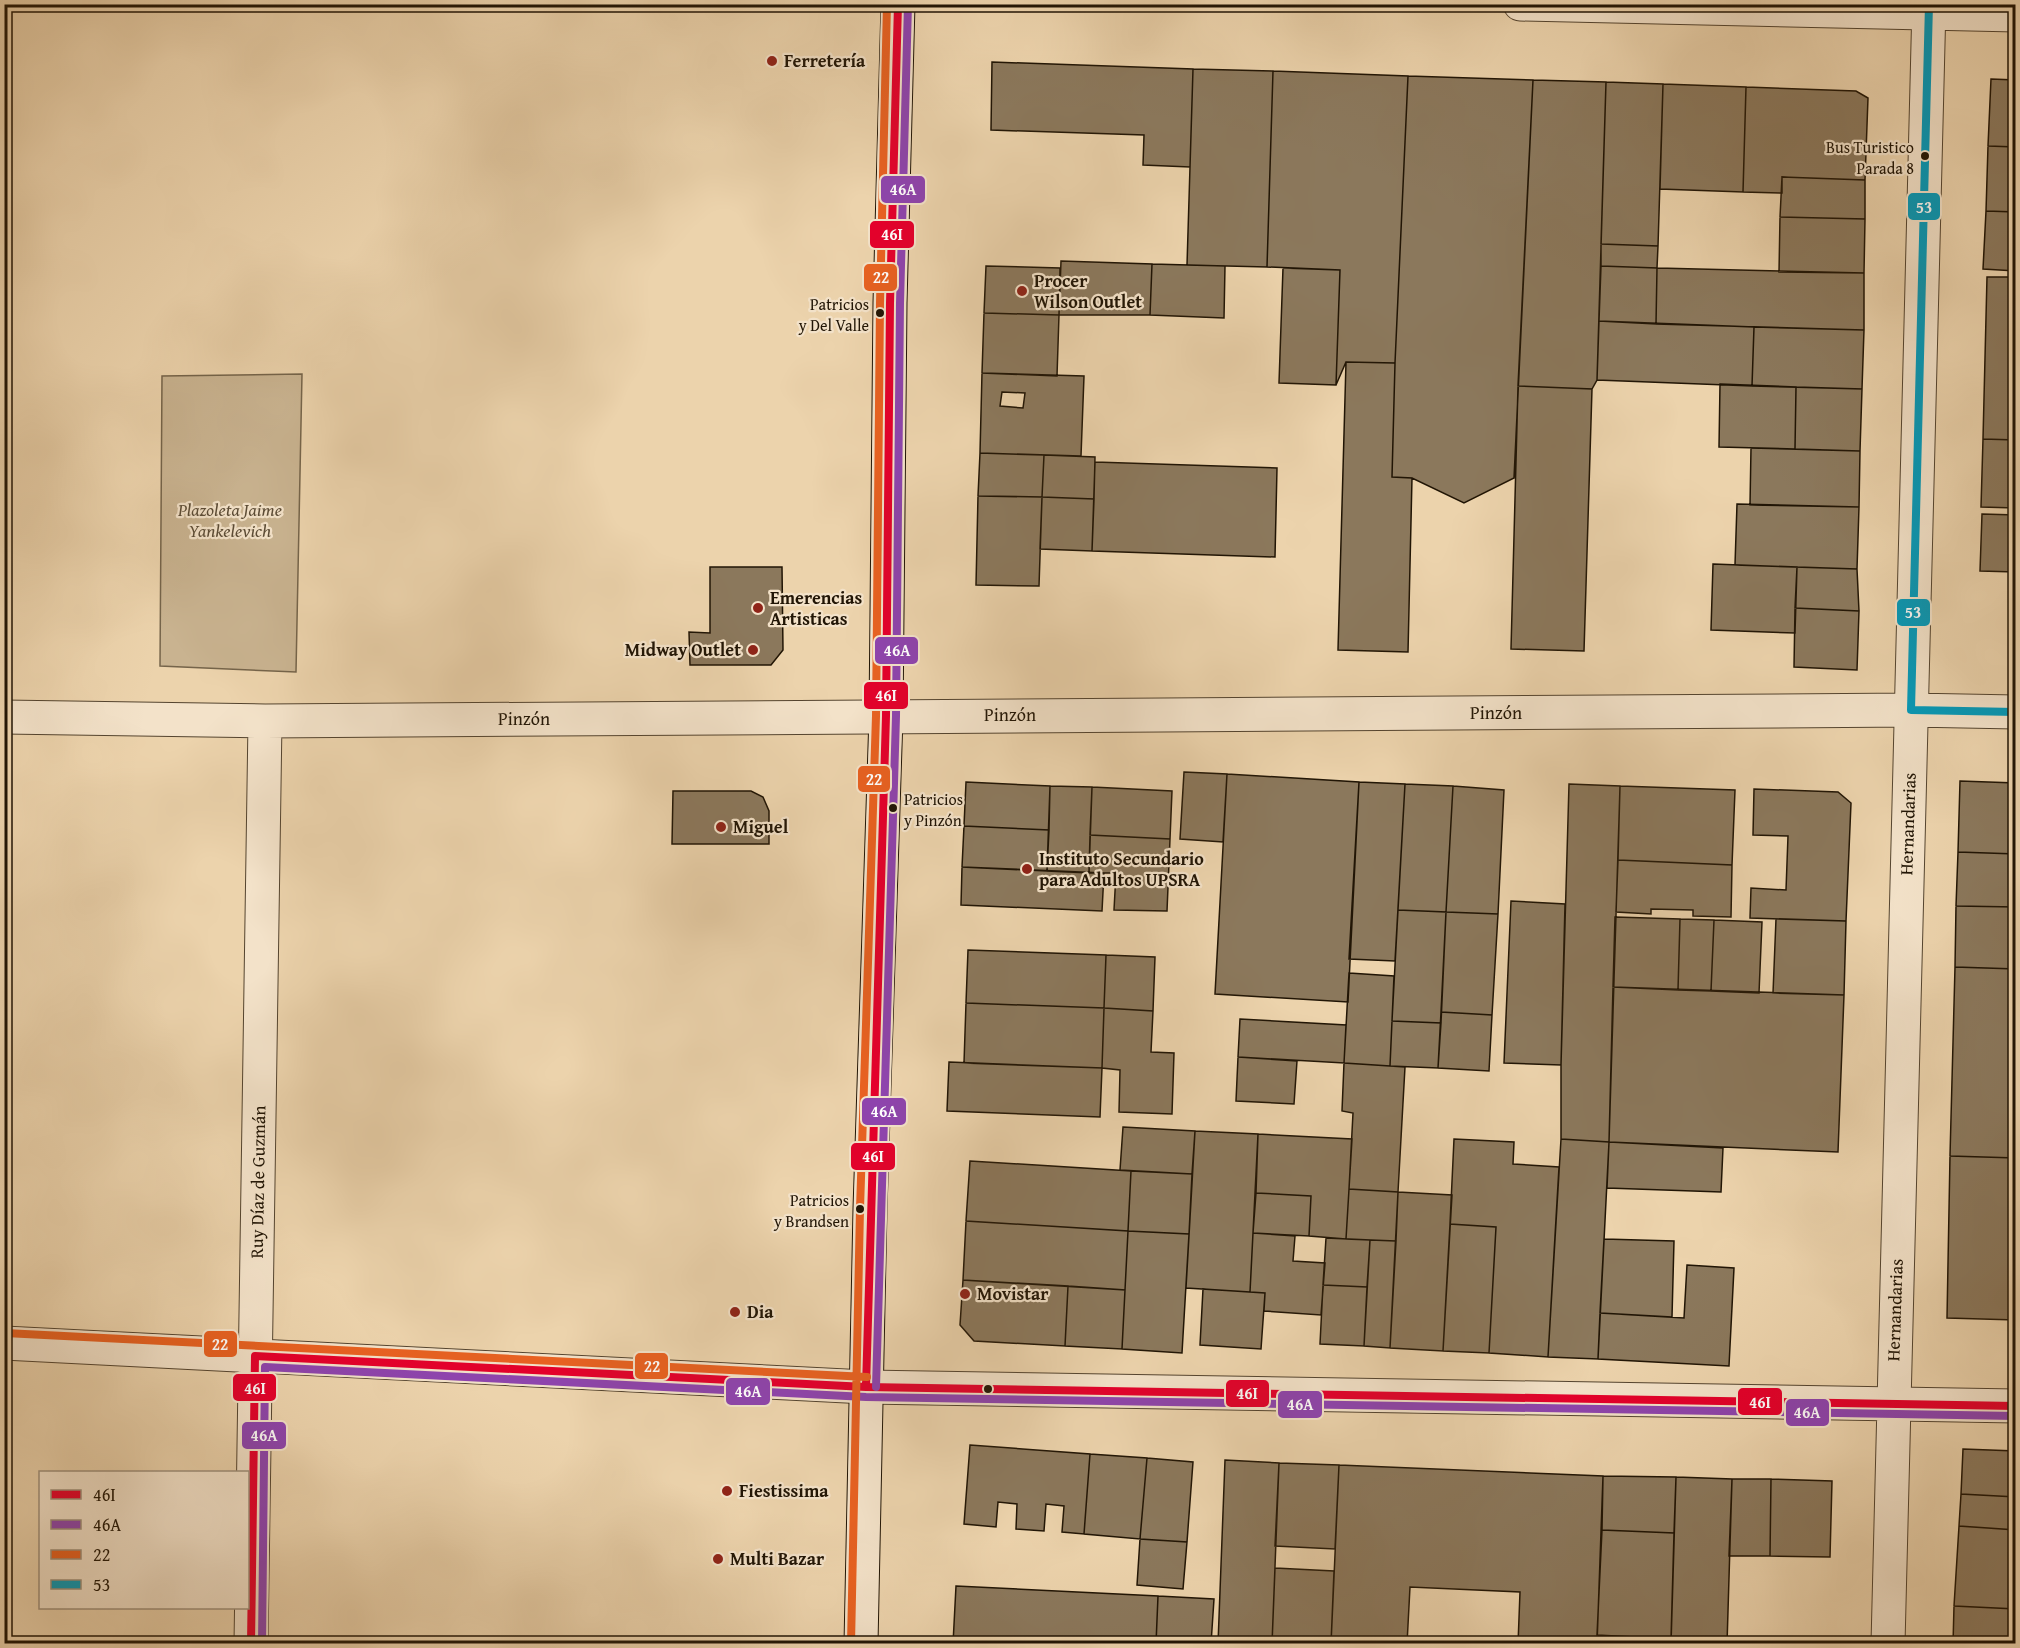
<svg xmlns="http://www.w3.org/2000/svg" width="2020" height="1648" font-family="'Gentium Book Plus',serif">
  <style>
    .green { fill: #c9b390; stroke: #75644a; stroke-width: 1.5 }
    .building { fill: #8b785c; stroke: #211505; stroke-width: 1.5; fill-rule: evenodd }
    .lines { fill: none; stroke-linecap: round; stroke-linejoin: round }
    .minor-casing { stroke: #54442f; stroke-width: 35 }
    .secondary-casing { stroke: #211505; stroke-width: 35 }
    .minor { stroke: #f3e2c9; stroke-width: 33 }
    .secondary { stroke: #f3e2c9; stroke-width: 33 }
    .bus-1-casing { stroke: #f3e2c9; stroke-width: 12 }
    .bus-2-casing { stroke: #f3e2c9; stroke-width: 12 }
    .bus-3-casing { stroke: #f3e2c9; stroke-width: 12 }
    .bus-4-casing { stroke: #f3e2c9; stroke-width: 12 }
    .bus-1 { stroke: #e4002b; stroke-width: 8 }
    .bus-2 { stroke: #8e44ad; stroke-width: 8 }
    .bus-3 { stroke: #e86121; stroke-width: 8 }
    .bus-4 { stroke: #039aba; stroke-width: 8 }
    .poi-dot { fill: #8f2418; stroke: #f3e2c9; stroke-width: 2 }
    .bus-dot { fill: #211505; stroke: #f3e2c9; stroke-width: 2 }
    .labels { text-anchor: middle; stroke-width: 4.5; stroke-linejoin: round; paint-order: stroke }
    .bus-label { font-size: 16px; fill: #211505; stroke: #f3e2c9; text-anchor: end }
    .poi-label { font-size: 18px; font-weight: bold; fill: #211505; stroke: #f3e2c9; text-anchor: start }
    .park-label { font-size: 18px; font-style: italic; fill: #5c4c36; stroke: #f3e2c9 }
    .street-label { font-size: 18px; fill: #211505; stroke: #f3e2c9 }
    .line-badge { stroke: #f3e2c9; stroke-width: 2 }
    .badge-label { font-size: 16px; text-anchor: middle; font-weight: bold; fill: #fff }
  </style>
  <rect width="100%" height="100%" fill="#ecd3ac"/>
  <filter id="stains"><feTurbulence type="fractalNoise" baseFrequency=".00333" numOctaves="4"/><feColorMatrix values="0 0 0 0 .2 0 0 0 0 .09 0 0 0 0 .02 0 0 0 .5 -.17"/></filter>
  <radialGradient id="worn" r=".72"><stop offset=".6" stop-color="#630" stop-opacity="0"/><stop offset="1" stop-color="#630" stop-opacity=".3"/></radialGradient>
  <path class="green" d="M302,374L296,672L160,666L162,376Z"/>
  <path class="building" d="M992,62L1193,69L1190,167L1143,165L1144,135L991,130Z
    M1193,69L1273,71L1267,267L1187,265Z
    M1273,71L1408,76L1395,363L1346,362L1336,385L1340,270L1267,267Z
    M1408,76L1533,80L1514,478L1464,503L1412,478L1392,477L1395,363Z
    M1991,79L2016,80V147L1988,146Z
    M1533,80L1606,82L1597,380L1592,389L1518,386Z
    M1606,82L1663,84L1658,246L1601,244Z
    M1663,84L1746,87L1743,192L1660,189Z
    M1746,87L1856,91L1868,98L1865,180L1782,177V193L1743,192Z
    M1988,146L2016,147V212L1986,211Z
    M1782,177L1865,180V219L1780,217Z
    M1986,211L2016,212V271L1983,269Z
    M1780,217L1865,219L1864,273L1779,272Z
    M1601,244L1658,246L1657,268L1601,266Z
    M1061,261L1152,264L1150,315H1059Z
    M1152,264L1225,266L1224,318L1150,315Z
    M986,266L1060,268L1059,315L984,313Z
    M1601,266L1657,268L1656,324L1599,321Z
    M1283,268L1340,270L1336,385L1279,383Z
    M1657,268L1864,273V330L1656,324Z
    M1987,277H2016V440L1983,439Z
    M984,313L1059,315L1057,376L982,373Z
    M1599,321L1754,327L1752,386L1597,380Z
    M1754,327L1864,330L1862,389L1752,386Z
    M1346,362L1395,363L1392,477L1412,478L1408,652L1338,650Z
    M982,373L1084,376L1081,456L980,453ZM1002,392L1025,393L1023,408L1000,406Z
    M1720,384L1796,387L1795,449L1719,447Z
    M1518,386L1592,389L1584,651L1511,649Z
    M1796,387L1862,389L1860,451L1795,449Z
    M1983,439L2016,440V508L1981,507Z
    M1751,448L1860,451L1859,507L1750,505Z
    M980,453L1044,455L1042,497L978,496Z
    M1044,455L1095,457L1094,499L1042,497Z
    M1095,462L1277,468L1275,557L1092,551Z
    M978,496L1042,497L1039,586L976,585Z
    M1042,497L1094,499L1092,551L1040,549Z
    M1737,504L1859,507L1857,569L1735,565Z
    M1982,514L2016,515V572L1980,571Z
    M1713,564L1797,567L1795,633L1711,630Z
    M710,567H782L783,650L771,665H690L689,632L710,633Z
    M1797,567L1857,569L1859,611L1795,608Z
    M1795,608L1859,611L1857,670L1794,667Z
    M1184,772L1227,774L1223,842L1180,839Z
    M1227,774L1359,782L1348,1002L1215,994Z
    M1960,781L2016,783V854L1958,852Z
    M966,782L1050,786L1049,830L964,826Z
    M1359,782L1405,784L1395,961L1349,959Z
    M1405,784L1453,786L1446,912L1398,910Z
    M1569,784L1620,786L1609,1142L1561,1139V1065Z
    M1050,786L1092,787L1089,873L1047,871Z
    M1453,786L1504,790L1498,914L1446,912Z
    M1620,786L1735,790L1732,865L1618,860Z
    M1092,787L1172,791L1170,839L1090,835Z
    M1754,789L1838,792L1851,803L1846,921L1750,918L1751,888L1786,890L1788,836L1753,835Z
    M673,791H751L763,797L769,811V844H672Z
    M964,826L1049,830L1047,871L962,867Z
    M1090,835L1170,839L1167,911L1114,910L1116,873H1089Z
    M1958,852L2016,854V907L1956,906Z
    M1618,860L1732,865L1731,917L1693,916V910L1651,909V914L1616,912Z
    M962,867L1104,873L1102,911L961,905Z
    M1511,901L1565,904L1561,1065L1504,1063Z
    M1956,906L2016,907V969L1955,967Z
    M1398,910L1446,912L1441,1023L1392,1021Z
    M1446,912L1498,914L1492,1015L1441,1012Z
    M1615,917L1680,919L1678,990L1613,987Z
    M1680,919L1714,920L1711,991L1678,990Z
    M1776,919L1846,921L1844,995L1773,993Z
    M1714,920L1762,922L1759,993L1711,991Z
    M968,950L1106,955L1104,1008L966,1003Z
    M1106,955L1155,957L1153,1011L1104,1008Z
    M1955,967L2016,969V1158L1950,1156Z
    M1349,973L1394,976L1390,1066L1344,1063Z
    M1613,987L1844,995L1838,1152L1609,1142Z
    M966,1003L1104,1008L1102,1068L964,1063Z
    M1104,1008L1153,1011L1151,1052L1174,1053L1172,1114L1119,1112L1120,1070L1102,1068Z
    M1441,1012L1492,1015L1489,1071L1438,1068Z
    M1240,1019L1346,1025L1344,1063L1238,1057Z
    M1392,1021L1441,1023L1438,1068L1390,1066Z
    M1238,1057L1297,1061L1294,1104L1236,1101Z
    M949,1062L1102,1068L1100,1117L947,1111Z
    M1344,1063L1405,1067L1398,1192L1349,1189L1353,1113L1342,1111Z
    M1123,1127L1195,1131L1192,1174L1120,1170Z
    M1195,1131L1258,1134L1250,1292L1186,1288Z
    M1258,1134L1352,1139L1346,1239L1309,1236L1311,1196L1256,1193Z
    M1454,1139L1514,1142L1513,1164L1559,1167L1548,1357L1489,1353L1496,1227L1450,1224Z
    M1561,1139L1609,1142L1598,1359L1548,1357Z
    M1609,1142L1723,1148L1721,1192L1607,1188Z
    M1950,1156L2016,1158V1320L1947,1318Z
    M970,1161L1131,1171L1128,1231L966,1221Z
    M1131,1171L1192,1174L1189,1234L1128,1231Z
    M1349,1189L1398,1192L1396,1241L1346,1239Z
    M1398,1192L1452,1195L1443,1351L1390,1348Z
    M1256,1193L1311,1196L1309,1236L1253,1233Z
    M966,1221L1128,1231L1125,1290L963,1280Z
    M1450,1224L1496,1227L1489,1353L1443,1351Z
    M1128,1231L1189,1234L1182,1353L1122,1349Z
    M1253,1233L1295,1236L1293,1261L1325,1263L1321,1315L1264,1311L1265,1293L1250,1292Z
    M1326,1238L1370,1240L1367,1287L1323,1285Z
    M1604,1239L1674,1241L1672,1317L1600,1313Z
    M1370,1240L1396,1241L1390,1348L1364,1346Z
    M1687,1265L1734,1268L1729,1366L1598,1359L1600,1313L1684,1318Z
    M963,1280L1068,1286L1065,1346L974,1341L960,1325Z
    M1323,1285L1367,1287L1364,1346L1320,1344Z
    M1068,1286L1125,1290L1122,1349L1065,1346Z
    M1203,1289L1265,1293L1261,1349L1200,1345Z
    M970,1445L1090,1454L1084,1534L1062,1532L1064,1506L1046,1504L1044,1531L1016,1529L1017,1504L998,1502L996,1527L964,1524Z
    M1963,1449L2016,1451V1497L1961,1494Z
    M1090,1454L1147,1458L1140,1539L1084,1534Z
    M1147,1458L1193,1462L1187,1542L1140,1539Z
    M1225,1460L1279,1463L1272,1644H1218Z
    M1279,1463L1339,1465L1335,1549L1275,1546Z
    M1339,1465L1603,1476L1597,1644H1518L1520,1592L1410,1587L1407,1644H1331Z
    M1603,1476L1676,1477L1674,1533L1602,1530Z
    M1676,1477L1732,1479L1727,1644H1671Z
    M1732,1479H1771L1770,1556H1729Z
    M1771,1479L1832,1481L1830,1557L1770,1556Z
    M1961,1494L2016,1497V1530L1959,1526Z
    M1959,1526L2016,1530V1609L1954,1606Z
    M1602,1530L1674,1533L1671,1639L1597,1635Z
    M1140,1539L1187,1542L1183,1589L1137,1585Z
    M1275,1568L1334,1571L1331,1644H1272Z
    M956,1586L1158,1596L1156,1644H953Z
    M1158,1596L1214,1599L1211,1644H1156Z
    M1954,1606L2016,1609V1644H1953Z
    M1597,1635L1671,1639V1644H1597Z"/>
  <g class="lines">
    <defs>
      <path id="minor" d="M1520,4L2016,15
        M4,717L265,721L1911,710L2016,712
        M4,1343L866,1387L2016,1406
        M251,1644L265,721
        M1888,1644L1929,4"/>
      <path id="secondary" d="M861,1644L870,1209L886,716L890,303L898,4"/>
    </defs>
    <use href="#minor" class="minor-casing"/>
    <use href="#secondary" class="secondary-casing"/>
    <use href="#minor" class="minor"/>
    <use href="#secondary" class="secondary"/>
    <defs>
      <path id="bus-1" d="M866,1387L886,716L890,303L898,4
        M251,1644L255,1356L866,1387L2016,1406"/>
      <path id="bus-2" d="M876,1387L896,716L900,303L908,4
        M262,1644L265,1367L866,1397L2016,1416"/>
      <path id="bus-3" d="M5,1333L867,1377
        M851,1644L860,1209L876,716L880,303L887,4"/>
      <path id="bus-4" d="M1929,4L1911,710L2016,712"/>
    </defs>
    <use href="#bus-1" class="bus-1-casing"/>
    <use href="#bus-2" class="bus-2-casing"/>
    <use href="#bus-3" class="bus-3-casing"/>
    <use href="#bus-4" class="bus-4-casing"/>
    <use href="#bus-1" class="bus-1"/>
    <use href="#bus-2" class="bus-2"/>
    <use href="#bus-3" class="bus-3"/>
    <use href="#bus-4" class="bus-4"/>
  </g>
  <g class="poi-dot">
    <circle cx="772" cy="61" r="6"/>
    <circle cx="1022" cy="291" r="6"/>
    <circle cx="758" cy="608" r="6"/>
    <circle cx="753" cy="650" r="6"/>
    <circle cx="721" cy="827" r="6"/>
    <circle cx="1027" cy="869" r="6"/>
    <circle cx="965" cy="1294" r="6"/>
    <circle cx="735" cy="1312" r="6"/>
    <circle cx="727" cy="1491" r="6"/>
    <circle cx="718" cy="1559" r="6"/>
  </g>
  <g class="bus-dot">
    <circle cx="1925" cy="156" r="5"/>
    <circle cx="880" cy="313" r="5"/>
    <circle cx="893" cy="808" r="5"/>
    <circle cx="860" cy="1209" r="5"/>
    <circle cx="988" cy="1389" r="5"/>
  </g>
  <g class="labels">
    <g class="bus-label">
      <text x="1914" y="153">Bus Turistico<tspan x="1914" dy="21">Parada 8</tspan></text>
      <text x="869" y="310">Patricios<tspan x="869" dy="21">y Del Valle</tspan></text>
      <text x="904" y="805" text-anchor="start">Patricios<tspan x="904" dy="21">y Pinzón</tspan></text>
      <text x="849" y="1206">Patricios<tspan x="849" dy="21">y Brandsen</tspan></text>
    </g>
    <g class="poi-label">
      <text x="784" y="67">Ferretería</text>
      <text x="1034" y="287">Procer<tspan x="1034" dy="21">Wilson Outlet</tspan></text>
      <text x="770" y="604">Emerencias<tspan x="770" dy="21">Artisticas</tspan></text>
      <text x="741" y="656" text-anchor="end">Midway Outlet</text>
      <text x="733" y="833">Miguel</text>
      <text x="1039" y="865">Instituto Secundario<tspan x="1039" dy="21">para Adultos UPSRA</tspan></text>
      <text x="977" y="1300">Movistar</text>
      <text x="747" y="1318">Dia</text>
      <text x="739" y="1497">Fiestissima</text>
      <text x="730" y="1565">Multi Bazar</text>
    </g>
    <g class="park-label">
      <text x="230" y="516">Plazoleta Jaime<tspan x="230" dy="21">Yankelevich</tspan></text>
    </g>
    <g class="street-label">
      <text x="1496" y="719">Pinzón</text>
      <text x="1010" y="721">Pinzón</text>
      <text x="524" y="725">Pinzón</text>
      <text transform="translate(1908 824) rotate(-88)" y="6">Hernandarias</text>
      <text transform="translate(258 1182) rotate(-89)" y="6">Ruy Díaz de Guzmán</text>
      <text transform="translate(1895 1310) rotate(-88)" y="6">Hernandarias</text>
    </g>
  </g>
  <g class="line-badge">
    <rect x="880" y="175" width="46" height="29" rx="6" fill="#8e44ad"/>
    <rect x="1907" y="192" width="34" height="29" rx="6" fill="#039aba"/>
    <rect x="869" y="220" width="46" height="29" rx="6" fill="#e4002b"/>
    <rect x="863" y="263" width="35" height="29" rx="6" fill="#e86121"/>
    <rect x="1896" y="598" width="35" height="29" rx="6" fill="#039aba"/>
    <rect x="874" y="636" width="45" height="29" rx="6" fill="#8e44ad"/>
    <rect x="863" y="681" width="46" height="29" rx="6" fill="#e4002b"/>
    <rect x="857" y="765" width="34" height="28" rx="6" fill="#e86121"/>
    <rect x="861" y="1097" width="46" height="29" rx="6" fill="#8e44ad"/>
    <rect x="850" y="1142" width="46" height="29" rx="6" fill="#e4002b"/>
    <rect x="203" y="1330" width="35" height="28" rx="6" fill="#e86121"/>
    <rect x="634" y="1352" width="35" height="28" rx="6" fill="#e86121"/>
    <rect x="232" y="1373" width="45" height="29" rx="6" fill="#e4002b"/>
    <rect x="725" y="1377" width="46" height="29" rx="6" fill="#8e44ad"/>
    <rect x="1225" y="1379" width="45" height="29" rx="6" fill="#e4002b"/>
    <rect x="1737" y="1387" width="46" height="29" rx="6" fill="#e4002b"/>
    <rect x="1277" y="1390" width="46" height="29" rx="6" fill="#8e44ad"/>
    <rect x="1785" y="1398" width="45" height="29" rx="6" fill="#8e44ad"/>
    <rect x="241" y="1421" width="46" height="29" rx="6" fill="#8e44ad"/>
  </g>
  <g class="badge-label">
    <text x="903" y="195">46A</text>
    <text x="1924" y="213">53</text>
    <text x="892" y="240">46I</text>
    <text x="881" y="283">22</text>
    <text x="1913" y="618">53</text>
    <text x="897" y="656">46A</text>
    <text x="886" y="701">46I</text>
    <text x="874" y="785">22</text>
    <text x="884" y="1117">46A</text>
    <text x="873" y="1162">46I</text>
    <text x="220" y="1350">22</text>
    <text x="652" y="1372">22</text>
    <text x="255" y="1394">46I</text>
    <text x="748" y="1397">46A</text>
    <text x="1247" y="1399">46I</text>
    <text x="1760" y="1408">46I</text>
    <text x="1300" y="1410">46A</text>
    <text x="1807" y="1418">46A</text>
    <text x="264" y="1441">46A</text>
  </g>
  <rect width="2020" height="1648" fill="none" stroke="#ecd3ac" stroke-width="24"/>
  <rect x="6" y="6" width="2008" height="1636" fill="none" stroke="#211505" stroke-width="3"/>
  <rect x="12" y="12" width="1996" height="1624" fill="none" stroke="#211505" stroke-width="1.5"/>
  <rect x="39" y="1471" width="210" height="138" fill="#f3e2c9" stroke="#9f907b" stroke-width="1.5"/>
  <rect x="51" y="1490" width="30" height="9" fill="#e4002b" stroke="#9f907b" stroke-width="1.5"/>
  <text x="93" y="1501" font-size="18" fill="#211505">46I</text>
  <rect x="51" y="1520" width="30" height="9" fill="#8e44ad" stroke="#9f907b" stroke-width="1.5"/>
  <text x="93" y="1531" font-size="18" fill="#211505">46A</text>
  <rect x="51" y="1550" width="30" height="9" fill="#e86121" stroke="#9f907b" stroke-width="1.5"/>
  <text x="93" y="1561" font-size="18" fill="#211505">22</text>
  <rect x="51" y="1580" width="30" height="9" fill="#039aba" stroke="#9f907b" stroke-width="1.5"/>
  <text x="93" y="1591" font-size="18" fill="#211505">53</text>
  <rect width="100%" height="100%" filter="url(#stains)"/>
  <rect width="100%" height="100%" fill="url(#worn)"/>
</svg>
